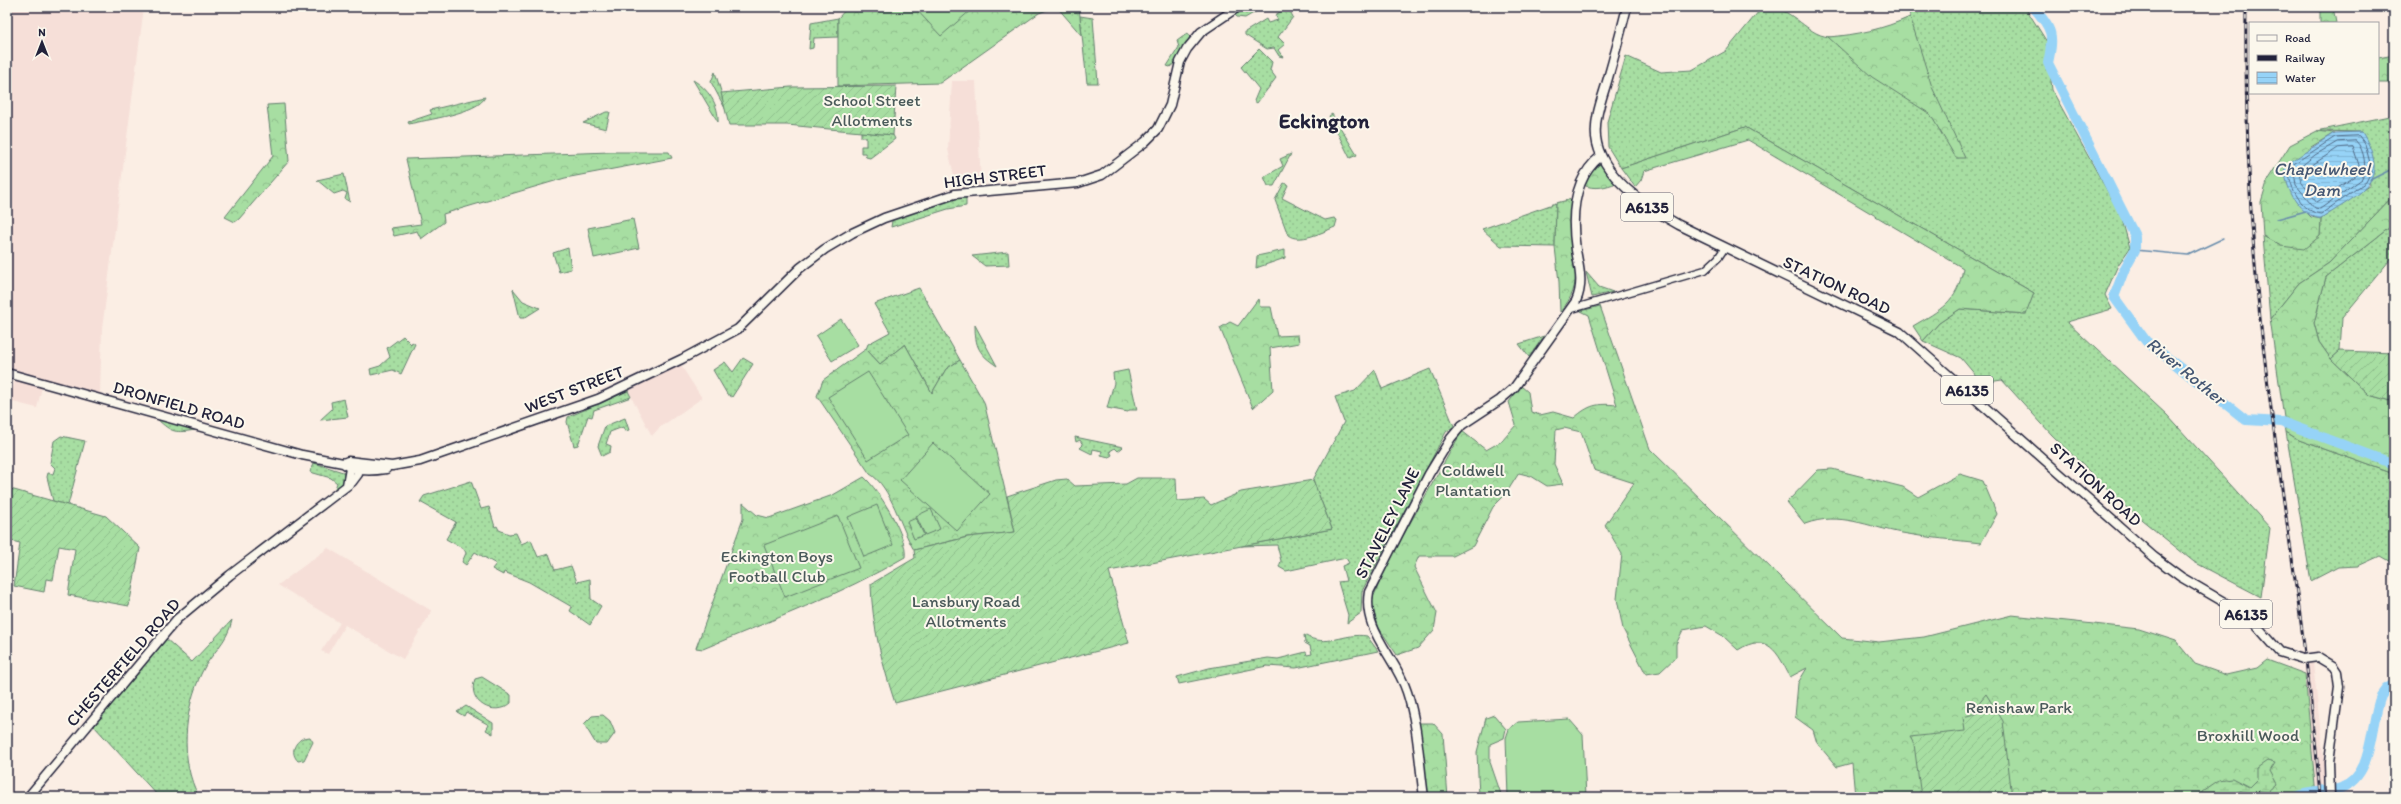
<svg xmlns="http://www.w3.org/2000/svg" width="2401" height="804" font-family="Itim,sans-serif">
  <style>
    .built { fill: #f6dfd8 }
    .grass { fill: url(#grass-dots); stroke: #64806e }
    .forest { fill: url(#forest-crowns); stroke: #64806e }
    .wetland { fill: url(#wetland-marsh); stroke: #64806e }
    .garden { fill: url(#garden-furrows); stroke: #64806e }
    .pitch { fill: #a7dea2; stroke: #64806e }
    .water { fill: url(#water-rules); stroke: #688cac }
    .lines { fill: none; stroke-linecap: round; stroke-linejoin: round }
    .shore { stroke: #506986; stroke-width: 1 }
    .stream { stroke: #688cac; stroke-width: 1.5 }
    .river { stroke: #96d3f7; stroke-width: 10 }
    .minor-casing { stroke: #22223b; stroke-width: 9 }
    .major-casing { stroke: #22223b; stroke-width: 11 }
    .minor { stroke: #fbf7ec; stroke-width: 6 }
    .major { stroke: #fbf7ec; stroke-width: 8 }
    .rail-casing { stroke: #22223b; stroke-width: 3 }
    .rail { stroke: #fbf7ec; stroke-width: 1.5; stroke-dasharray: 4.5; stroke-linecap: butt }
    .major-bridge-casing { stroke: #22223b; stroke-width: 11; stroke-linecap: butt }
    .major-bridge { stroke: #fbf7ec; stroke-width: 8 }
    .labels { text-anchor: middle; stroke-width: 4; stroke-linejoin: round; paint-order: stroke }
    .shield { fill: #fbf7ec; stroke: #636270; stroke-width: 1 }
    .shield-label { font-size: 16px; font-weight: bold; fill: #22223b }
    .park-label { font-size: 17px; fill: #4a5a5a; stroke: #fbf7ec }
    .street-label { font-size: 17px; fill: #22223b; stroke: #fbf7ec }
    .water-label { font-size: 18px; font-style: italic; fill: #455773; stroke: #fbf7ec }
    .district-label { font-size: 21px; font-weight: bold; fill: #22223b; stroke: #fbf7ec }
  </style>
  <defs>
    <pattern id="grass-dots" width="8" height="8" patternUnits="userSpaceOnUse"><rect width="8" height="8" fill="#a7dea2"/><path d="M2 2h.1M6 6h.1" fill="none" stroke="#8fbe8c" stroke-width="1.8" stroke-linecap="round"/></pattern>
    <pattern id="forest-crowns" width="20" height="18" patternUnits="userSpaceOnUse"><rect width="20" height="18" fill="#a7dea2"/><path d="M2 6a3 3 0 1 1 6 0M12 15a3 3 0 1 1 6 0" fill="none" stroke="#8fbe8c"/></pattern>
    <pattern id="wetland-marsh" width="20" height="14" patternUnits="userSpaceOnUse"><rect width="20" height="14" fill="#a7dea2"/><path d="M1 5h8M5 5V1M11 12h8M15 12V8" fill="none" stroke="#8fbe8c"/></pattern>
    <pattern id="garden-furrows" width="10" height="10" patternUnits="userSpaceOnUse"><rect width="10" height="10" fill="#a7dea2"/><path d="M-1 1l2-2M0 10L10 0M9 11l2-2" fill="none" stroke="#8fbe8c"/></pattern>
    <pattern id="water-rules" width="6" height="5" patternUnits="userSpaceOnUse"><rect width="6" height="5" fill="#96d3f7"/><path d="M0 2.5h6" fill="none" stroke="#81b5d5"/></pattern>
  </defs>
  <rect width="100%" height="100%" fill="#fbeee4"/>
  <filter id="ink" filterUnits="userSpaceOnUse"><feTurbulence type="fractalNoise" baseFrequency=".025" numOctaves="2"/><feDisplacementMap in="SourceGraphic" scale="8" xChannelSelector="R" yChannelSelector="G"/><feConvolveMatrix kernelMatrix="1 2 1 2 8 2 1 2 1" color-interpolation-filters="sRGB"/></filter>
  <g filter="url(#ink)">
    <path class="built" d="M7,7H144L102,329L100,394L7,368Z
      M952,81H976L981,185L957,189L948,149Z
      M680,364L702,398L659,428L652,436L628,391Z
      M15,380L42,387L37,408L9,401Z
      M328,548L432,611L403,659L345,625L328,654L321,651L340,623L278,585Z
      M2313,662L2324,763L2325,797H2316L2304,663Z"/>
    <path class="grass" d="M1248,7H1264L1245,18L1237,17L1235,15Z
      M1288,7L1293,17L1278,37L1285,44L1278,50L1283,57L1279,56L1274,48L1267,49L1245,35V32L1266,19L1268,23L1278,20L1275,15Z
      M1766,7C1787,7 1798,23 1816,33C1840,46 1887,28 1910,17L1909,7H2025L2047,42L2052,90L2121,216L2130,248L2118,265L2105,295L2112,309L2067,322L2167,415L2270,528L2261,597L2194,562L2126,507L2052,435L2002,380L1982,383L1961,358L1923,341L1939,323L1960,309L2025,314L2034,293L1745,127L1621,168L1608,147L1607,122L1626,56L1661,72L1692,70L1726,51L1759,11Z
      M1080,16L1093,18L1098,83H1087Z
      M838,18V37L814,38L813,48L809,49L811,23Z
      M1188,33L1190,37L1176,62L1170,67L1167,66L1179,47L1177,41Z
      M1259,49L1272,62L1270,70L1276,78L1257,103L1254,101L1259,89L1241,67Z
      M715,72L728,114L711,82Z
      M693,80C708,89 719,104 718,122Z
      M485,97C479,113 425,120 409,124L408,122L432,114L430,110Z
      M606,112H610L606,129L583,123Z
      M1332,114L1357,155L1350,158L1329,116Z
      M2394,115V195L2329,263L2299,283L2270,319L2263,236L2281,246L2320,236L2321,219L2370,185L2362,132L2317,131Z
      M861,132L893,135L895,139L870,158L866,157L865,153H861V146H866V137H861Z
      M1291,154L1274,186H1268L1264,177L1283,166L1280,159Z
      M344,174L350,202L345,199L347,193L343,191L334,194L317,180Z
      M1284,183L1288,185L1282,198L1325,220L1334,218L1337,220L1335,227C1323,232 1299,244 1288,235L1275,200Z
      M966,197V206L948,209L891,227L892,221L898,216L947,200Z
      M1556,203L1555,247L1501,246L1482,229Z
      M2394,224V255L2342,318L2340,351L2331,359L2319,342L2314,323L2326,277Z
      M568,248L571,269L559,272L553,253Z
      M1285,250V258L1256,268L1257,256Z
      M1008,252L1009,265L985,266L972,256Z
      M1586,272L1599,287L1613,292L1592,297Z
      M919,288L960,360L946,369L932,393L905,344L880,364L866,349L868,344L890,332L874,304Z
      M513,289L523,301L540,308L524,318H520Z
      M975,325L997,366C979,354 975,347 975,325Z
      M403,336L411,344L412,342L415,344L401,374L393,370L371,375L370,369L380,366L390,357L387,348Z
      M1544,336L1529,357L1519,344Z
      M743,358L753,364L732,397L727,394L713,370L725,362L733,372Z
      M1430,369L1454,426L1446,432L1362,591L1361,613L1347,623L1348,615L1338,582L1346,581L1342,566L1349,563L1346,558L1286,571L1279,567L1281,561L1277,545L1241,546L1332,529L1313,480L1344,422L1335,397L1355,391L1375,370L1382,389Z
      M628,391L631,397L594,410L592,417L588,416L578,445L574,446L567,422L568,417Z
      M344,399L348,417L320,420L332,409L331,402Z
      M625,418L629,430L625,431L623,427L610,432L606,444L611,446L610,452L602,456L598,446L605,426Z
      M157,419L196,430C175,433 172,433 157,419Z
      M2286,432L2299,440L2394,474V564L2380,556L2358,566L2338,567L2311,581Z
      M61,436L85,441L68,505L53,501L47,477L48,473L53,474L55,468L50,463L54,441Z
      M1075,437L1123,447L1122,448L1118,451L1115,448L1110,451L1112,455L1109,457L1101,455L1102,451L1093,449L1092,454L1080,448L1083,445L1080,440L1076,442Z
      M314,463L343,472C348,481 340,485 334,491L337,483L331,478L310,472Z
      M471,481L481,509L489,507L495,527L497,526L499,530L509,534L516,533L521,544L531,540L538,557L549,554L555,570L571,566L577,582L590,579L591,599L601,606L590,625L570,611L572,607L529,582L504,572L503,575L492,569L496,564L475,552L466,565L462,562L466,553L464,549L446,539L456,522L420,502L424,496Z
      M232,620C228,642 211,653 202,672C184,709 179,760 199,797H159L94,726L165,638L192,662Z
      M1304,635C1328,649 1343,632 1367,636L1378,651L1296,668L1267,666L1179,684L1177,677L1209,668L1268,658L1278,659L1306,652L1307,655L1312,654L1310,646L1305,643Z
      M482,677L511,695V703C494,718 466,702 475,679Z
      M466,706L493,723V734L486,730L489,725L466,712L464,716L457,712Z
      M603,715L610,721L615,733L607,744H596L584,724L592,716Z
      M310,737L313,742L304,760L298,761C290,753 294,743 303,738Z"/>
    <path class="forest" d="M848,7H1055L1039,13L940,83L838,86V18Z
      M1057,7H1079L1082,36Z
      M2320,7H2333L2336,23H2320Z
      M1910,17L1932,87L1965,158H1956L1930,114L1872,77L1828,37C1857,35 1883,29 1910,17Z
      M2394,55V83H2378V58Z
      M284,104L289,161L239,219L235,222L225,217L273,156L267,105Z
      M1745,127L2034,293L2026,314L1960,309L1939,323L1923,341L1913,326C1940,310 1958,302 1963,268L1748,140L1644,171L1641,180L1635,187L1621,168Z
      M2317,131L2334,133L2311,147L2296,202L2311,217L2321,219L2320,236L2304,249L2281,246L2263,236L2261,202L2268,179L2290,145Z
      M611,152H669L672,158L565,178L443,214L444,222L421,239L417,231L394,236L391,228L421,224L406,159Z
      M1600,163L1617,183C1605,187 1595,190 1583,185L1589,173Z
      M2394,195V224L2326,277L2314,323L2319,342L2331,359L2369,395L2394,402V474L2299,440L2286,432L2270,319L2299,283L2329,263Z
      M1572,199C1571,208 1569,218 1570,227C1572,262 1586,283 1560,312L1559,282L1555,247L1556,203Z
      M633,219L639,248L594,258L588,228Z
      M1258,299L1260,307H1271L1277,336L1298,335L1299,343L1270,348L1273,390L1253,408L1220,328L1230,322L1238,326Z
      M1600,306L1650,449L1842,638L1879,642L1924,637L2012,615L2139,629L2176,641L2195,664L2226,675L2257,668L2267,660L2305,674L2316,797H1855L1852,763L1837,767L1817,743L1813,730L1795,717L1798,683L1807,668L1790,677C1778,653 1768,631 1738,650L1723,636L1706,626L1683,630L1676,644V657L1660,672L1646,674L1623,629L1617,599L1622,554L1605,525L1634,483L1594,470L1581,432L1564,428L1556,430L1554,464L1563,484L1547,486L1531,476L1519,473L1505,495L1493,507L1473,546L1453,556H1419L1414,567L1437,613L1434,630L1418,648L1397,655L1379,628L1371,603L1387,564L1462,431L1486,450L1502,441L1516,425L1509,402L1521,386L1528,392L1531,412L1540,415L1553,412L1574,418C1589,405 1597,403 1617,405L1589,315L1581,311Z
      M905,344L932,393L946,369L960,360L984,402L1015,532L967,537L914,550C901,529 891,486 870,474L817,396L823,380L866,349L880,364Z
      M1128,370L1137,410H1129L1128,412L1107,408L1114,383L1113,373Z
      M1832,469L1903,487L1918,497L1960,474L1983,481L1997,514L1981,543C1955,540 1928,538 1902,533C1868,527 1840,511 1805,524L1787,502L1818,470Z
      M864,477C879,490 908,537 905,557C841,595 771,620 703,649L696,648L743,519V503L757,515L769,518L833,495Z
      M1494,715L1506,729L1504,738L1490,744V762L1502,797H1479L1477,752L1486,718Z
      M1419,723H1433L1443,734L1448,797H1427Z"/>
    <path class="wetland" d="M2267,761L2275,763L2270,771L2277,784L2268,792L2259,791L2255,797H2251L2250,793L2239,791L2231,797H2202L2203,791L2219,780L2232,778L2249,787L2257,779V768Z"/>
    <path class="garden" d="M896,86L893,135L787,125H729L721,93L791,87Z
      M2340,351L2394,353V402L2369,395L2331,359Z
      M1137,478H1176L1177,501L1204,499L1211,505L1241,492L1313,480L1332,529L1109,571L1129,643L895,703C882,663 872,626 871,584L915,558L914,550L968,537L1015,532L1007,496L1056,480L1067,479L1075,486L1126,484Z
      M7,488L106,516L140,548L129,606L68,595L75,549L59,546L53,580L46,579L44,592L14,586L20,543L7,540Z
      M1986,694L2003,721L2012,797H1921L1914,744L1910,737L1965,731L1963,717L1978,713L1976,706Z"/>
    <path class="pitch" d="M914,7H970L972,9L941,36Z
      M841,319L858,345L832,361L816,336Z
      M868,372L908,435L868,460L828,397Z
      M933,443L990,494L957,531L900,480Z
      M877,505L893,545L864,557L848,517Z
      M931,509L940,529L925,535L916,516Z
      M838,516L859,568L785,597L764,545Z
      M916,518L924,535L914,539L907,522Z
      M1569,719L1583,735L1586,797H1508L1506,738L1509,729L1518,722Z"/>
    <path class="water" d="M2362,132C2393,184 2359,193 2321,219C2298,214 2288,192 2284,170L2292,161L2334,133Z"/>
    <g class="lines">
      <path class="shore" d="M2359,136L2365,144L2370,163L2371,172L2366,182L2321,214C2303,213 2289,187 2289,171L2295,163L2335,137Z
        M2356,141C2365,150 2367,169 2362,179L2320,209L2315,208L2296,185L2294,172L2315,155L2337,142Z
        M2353,147L2359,165L2357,175L2317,202L2302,183L2300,173L2338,148Z"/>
      <path class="stream" d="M2370,180L2394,168
        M2277,219L2306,211
        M2135,250L2188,255L2222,239"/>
      <path class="river" d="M2033,7C2053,29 2054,35 2048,63L2135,236V250L2125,268L2114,297L2146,341L2246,420L2282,422L2394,464
        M2296,797C2310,790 2326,793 2341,788C2375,775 2369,725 2381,696L2386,689L2394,684"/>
      <defs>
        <path id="minor" d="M1572,309L1705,270L1718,258L1724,249"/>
        <path id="major" d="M1627,7C1621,31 1615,54 1608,78C1603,96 1594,117 1596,137C1600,176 1648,208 1679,225L1900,332L2154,557L2181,577L2248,616L2280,652L2303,659
          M7,373L302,455L343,463L348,461L392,466L420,461L598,399L682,359L738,329L800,268L825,249L852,233L884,218L955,194L1078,183L1102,175L1145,142L1158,129L1170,105L1180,62L1187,49L1201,32L1238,7
          M343,463C353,472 373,471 386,469
          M347,485L351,463
          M2318,657L2333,666L2337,672L2339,687L2329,762L2330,797
          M28,797L177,619L230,575L352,482L358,474L360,463
          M1424,797C1419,762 1418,725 1407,692C1396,657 1362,631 1369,592L1429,474L1451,438L1462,425L1500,400L1514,388L1576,301C1584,283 1579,268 1576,250C1571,216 1573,178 1601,156"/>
      </defs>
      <use href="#minor" class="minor-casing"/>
      <use href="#major" class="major-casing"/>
      <use href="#minor" class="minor"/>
      <use href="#major" class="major"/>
      <defs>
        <path id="rail" d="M2246,7C2245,111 2249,215 2260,318C2277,478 2308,636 2320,797"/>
      </defs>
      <use href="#rail" class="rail-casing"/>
      <use href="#rail" class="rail"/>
      <defs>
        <path id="major-bridge" d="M2303,659L2318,657"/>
      </defs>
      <use href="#major-bridge" class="major-bridge-casing"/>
      <use href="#major-bridge" class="major-bridge"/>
    </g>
  </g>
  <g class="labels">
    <g class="shield">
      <rect x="1621" y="193" width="52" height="28" rx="3"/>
      <rect x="1941" y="376" width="52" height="28" rx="3"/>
      <rect x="2220" y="600" width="52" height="28" rx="3"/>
    </g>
    <g class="shield-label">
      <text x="1647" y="213">A6135</text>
      <text x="1967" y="396">A6135</text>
      <text x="2246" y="620">A6135</text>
    </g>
    <g class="park-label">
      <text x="872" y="106">School Street<tspan x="872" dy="20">Allotments</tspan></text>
      <text x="1473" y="476">Coldwell<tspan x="1473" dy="20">Plantation</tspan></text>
      <text x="777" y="562">Eckington Boys<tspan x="777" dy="20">Football Club</tspan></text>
      <text x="966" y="607">Lansbury Road<tspan x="966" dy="20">Allotments</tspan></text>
      <text x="2019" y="713">Renishaw Park</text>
      <text x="2248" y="741">Broxhill Wood</text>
    </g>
    <g class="street-label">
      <text transform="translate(995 176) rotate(-7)" y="6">HIGH STREET</text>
      <text transform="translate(1837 285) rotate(25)" y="6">STATION ROAD</text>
      <text transform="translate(574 389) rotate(-21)" y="6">WEST STREET</text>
      <text transform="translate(179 405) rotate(16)" y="6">DRONFIELD ROAD</text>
      <text transform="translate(2096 484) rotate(42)" y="6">STATION ROAD</text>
      <text transform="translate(1387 523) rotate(-63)" y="6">STAVELEY LANE</text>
      <text transform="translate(123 662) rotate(-49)" y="6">CHESTERFIELD ROAD</text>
    </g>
    <g class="water-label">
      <text x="2322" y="175">Chapelwheel<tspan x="2322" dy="21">Dam</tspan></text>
      <text transform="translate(2186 371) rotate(39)" y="6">River Rother</text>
    </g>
    <g class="district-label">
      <text x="1324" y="128">Eckington</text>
    </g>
  </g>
  <rect width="2401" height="804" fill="none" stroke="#fbf7ec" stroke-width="24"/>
  <rect x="12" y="12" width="2377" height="780" fill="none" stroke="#22223b" stroke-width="1.5" filter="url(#ink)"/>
  <rect x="2249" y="22" width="130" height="72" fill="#fbf7ec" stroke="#a4a2a5"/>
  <rect x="2257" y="35" width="20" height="6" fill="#fbf7ec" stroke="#a4a2a5"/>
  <text x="2285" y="42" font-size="12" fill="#22223b">Road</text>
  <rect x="2257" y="55" width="20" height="6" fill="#22223b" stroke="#a4a2a5"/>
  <text x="2285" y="62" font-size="12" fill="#22223b">Railway</text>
  <rect x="2257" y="72" width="20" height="12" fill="url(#water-rules)" stroke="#a4a2a5"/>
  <text x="2285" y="82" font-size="12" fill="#22223b">Water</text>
  <g transform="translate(42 42)" stroke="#fbf7ec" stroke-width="3" paint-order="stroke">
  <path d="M0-3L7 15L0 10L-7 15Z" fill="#22223b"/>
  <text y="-6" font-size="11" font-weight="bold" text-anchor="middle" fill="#22223b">N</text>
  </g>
</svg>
